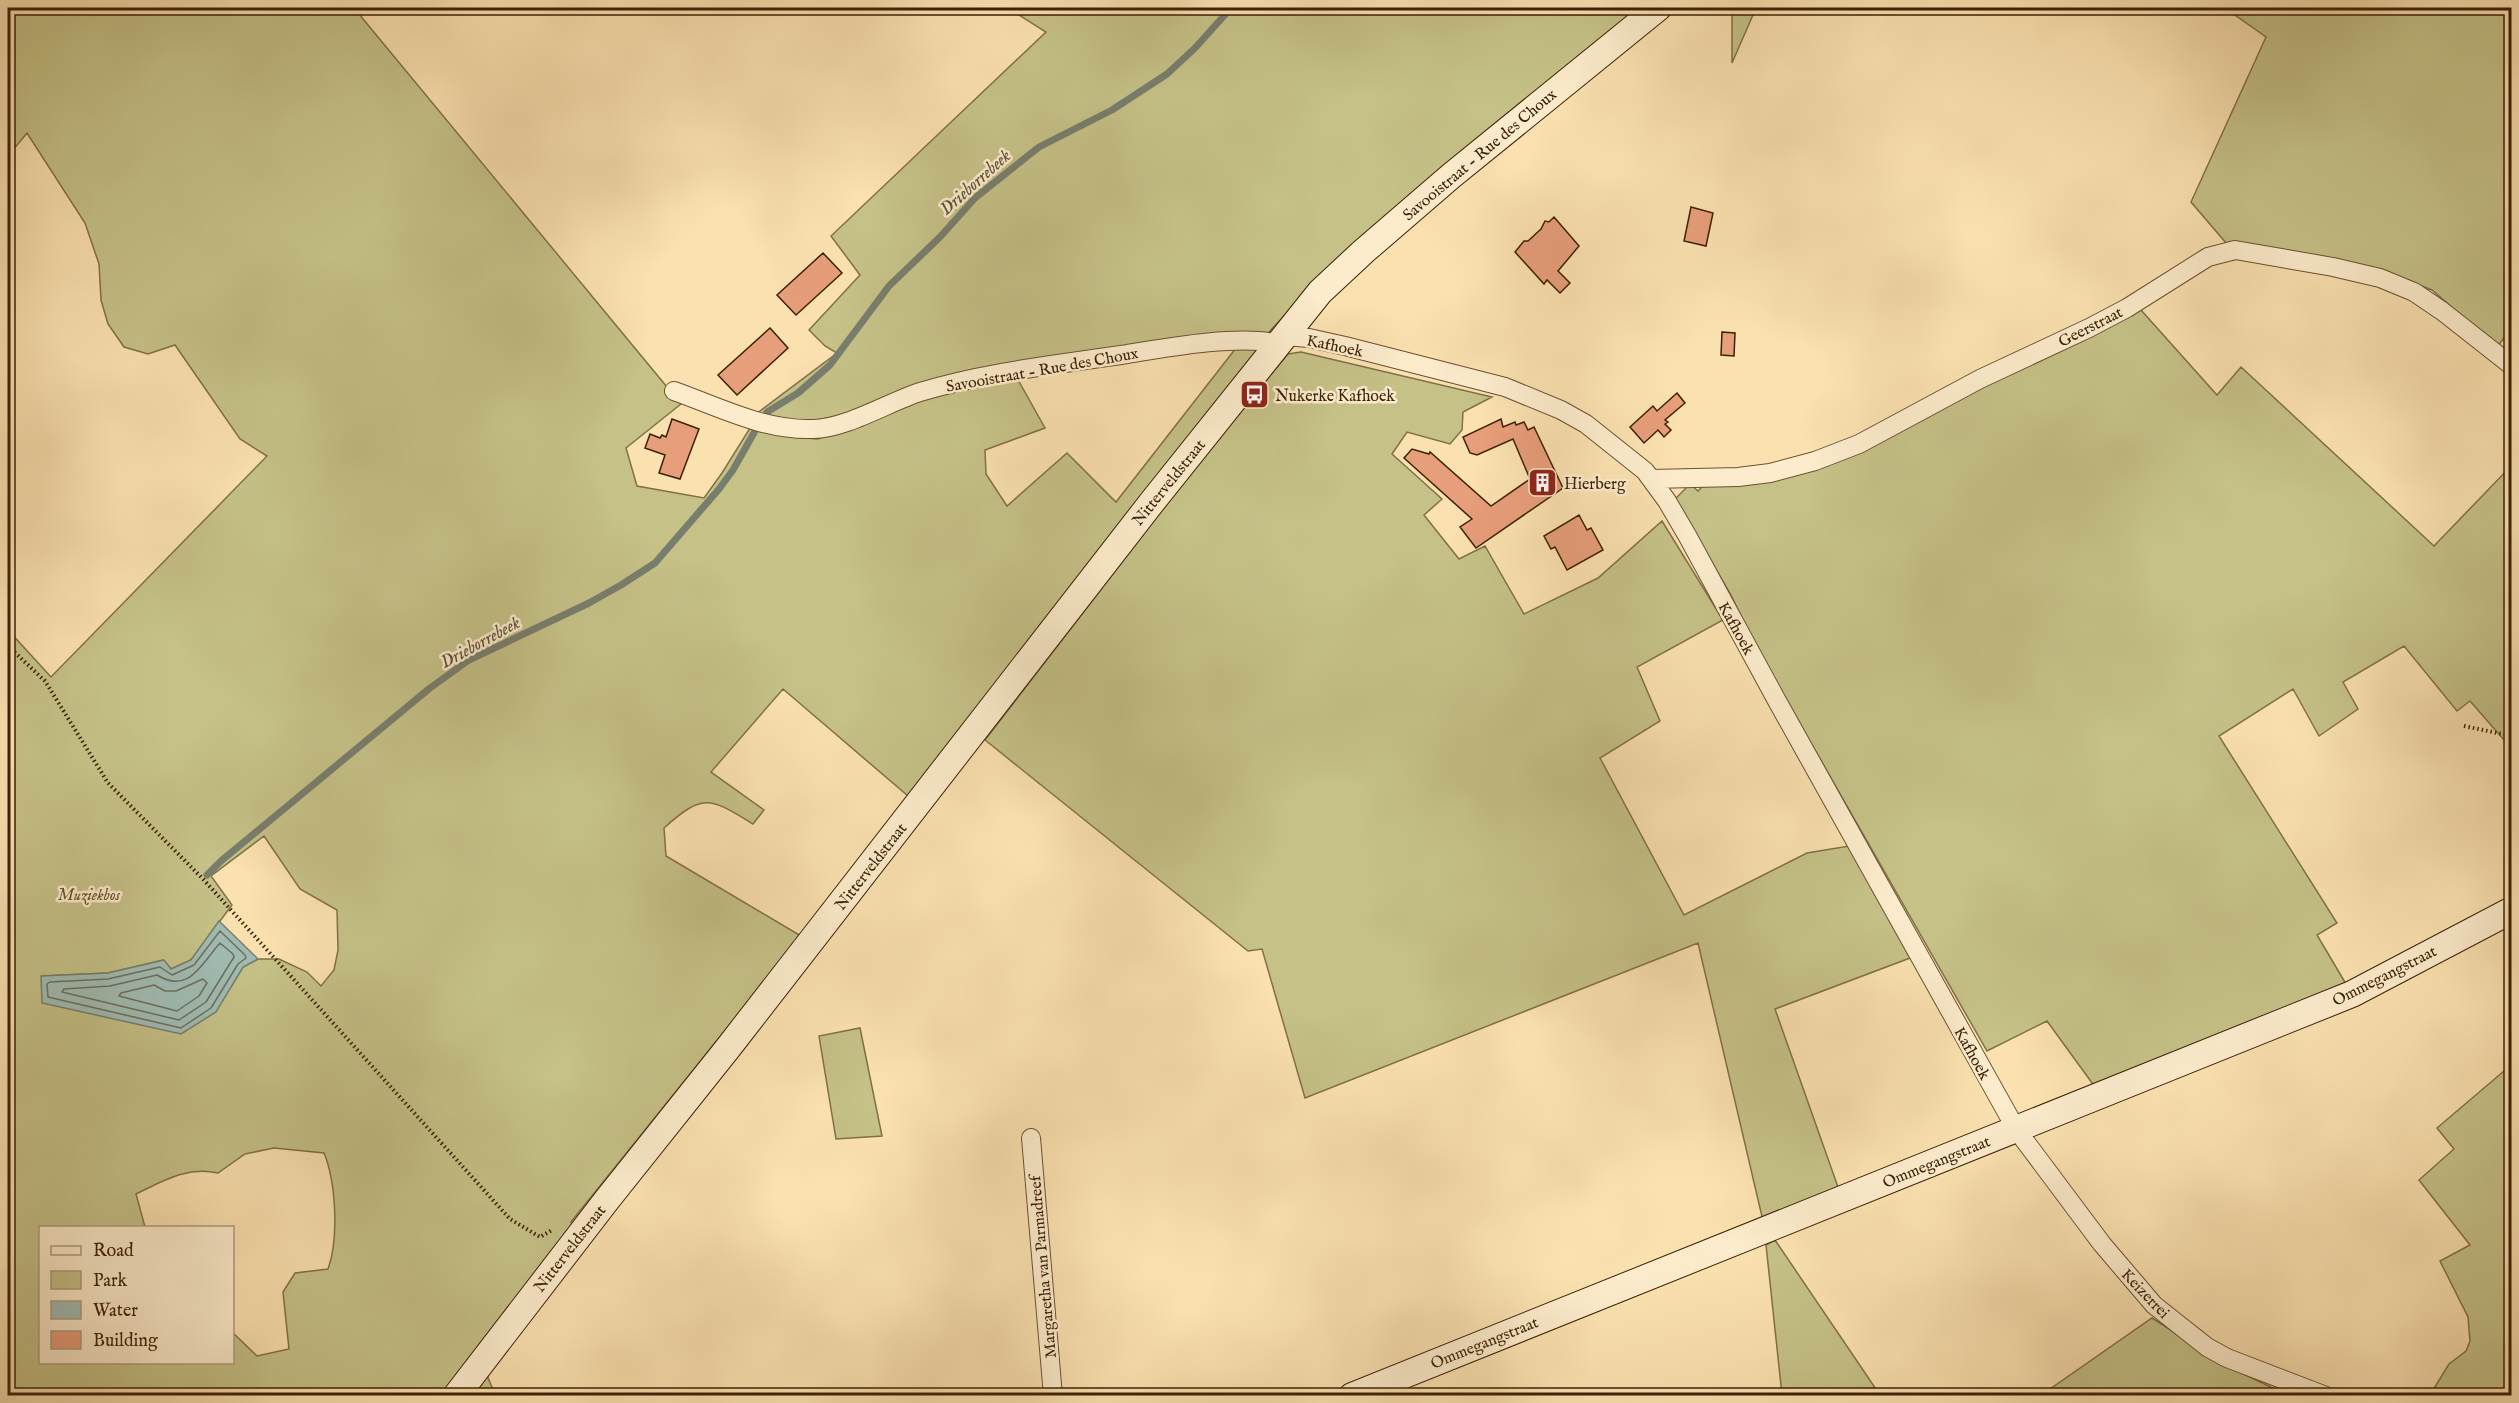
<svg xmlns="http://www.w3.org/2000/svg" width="2519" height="1403" font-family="'IM FELL English',serif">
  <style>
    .green { fill: #c5c187; stroke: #817046; stroke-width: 1.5; fill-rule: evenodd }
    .water { fill: #a0bcb3; stroke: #787e6d; stroke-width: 1.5 }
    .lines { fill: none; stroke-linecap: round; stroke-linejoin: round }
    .shore { stroke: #6e6e5c; stroke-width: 1.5 }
    .stream { stroke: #787e6d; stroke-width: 7 }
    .building { fill: #e79e7a; stroke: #3d2005; stroke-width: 1.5 }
    .street-casing { stroke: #6c5030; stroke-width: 20 }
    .secondary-casing { stroke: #3d2005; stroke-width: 28 }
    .path { stroke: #3d2005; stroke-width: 4; stroke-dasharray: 1.5 3; stroke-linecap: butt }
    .street { stroke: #fceccc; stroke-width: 18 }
    .secondary { stroke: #fceccc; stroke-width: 26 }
    .labels { text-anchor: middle; stroke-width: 5; stroke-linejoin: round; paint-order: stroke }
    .street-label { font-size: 16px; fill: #3d2005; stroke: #fceccc }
    .poi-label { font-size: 16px; fill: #3d2005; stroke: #fceccc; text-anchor: start }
    .park-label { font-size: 16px; font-style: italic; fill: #66502c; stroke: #fceccc }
    .water-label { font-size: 18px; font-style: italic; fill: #5b4f39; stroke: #fceccc }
  </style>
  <rect width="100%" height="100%" fill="#fbe1b0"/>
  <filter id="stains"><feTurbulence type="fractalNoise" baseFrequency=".00333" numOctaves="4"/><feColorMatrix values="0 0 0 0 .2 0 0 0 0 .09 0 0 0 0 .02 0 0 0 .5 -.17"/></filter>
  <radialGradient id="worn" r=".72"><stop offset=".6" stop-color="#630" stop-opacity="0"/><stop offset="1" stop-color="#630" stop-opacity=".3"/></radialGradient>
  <path class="green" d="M8,8H354L681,404L626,448L637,486L704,498L722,473L750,428L792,437L818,439L927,398L1017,378L1045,428L985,450L986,474L1007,506L1067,453L1116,502L1236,348H1259L908,796L783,689L711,772L764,810L753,824C710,798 704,792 664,828L666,856L801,936L571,1222L592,1240L485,1370L495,1395H8V630L51,677L267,456L240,439L175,345L148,354L124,347L108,324L101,300L99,264L85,223L27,133L8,156ZM264,836L300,889L337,910L338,950L334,970L321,986L307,972L279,959H258L243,967L231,987L42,976L108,973L163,960L171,969L191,960L232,905L211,876ZM274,1148L324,1153C336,1182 339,1239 328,1269L295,1273L283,1292L289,1349L257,1356L233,1333L232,1362H40V1228L145,1227L136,1194C163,1181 187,1166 218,1173L245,1154Z
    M1008,8H1644L1345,252L1268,333L1197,339L804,423L756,414L837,353L825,346L809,330L860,275L831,236L1046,32Z
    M1732,8H1756L1732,63Z
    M2225,8H2511L2512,328L2497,347L2432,290L2382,271L2227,244L2191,202L2266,37Z
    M2141,310L2217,395L2241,367L2434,546L2511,466V748L2470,701L2457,711L2404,646L2343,682L2358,709L2319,736L2293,689L2219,736L2337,923L2317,935L2346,984L2095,1087L2047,1021L1987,1051L1756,647L1731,595L1675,499L1690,484L1698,491L1703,486L1790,474Z
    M1301,352L1492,397L1463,412L1462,430L1450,444L1407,432L1392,454L1442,499L1424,515L1459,559L1485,546L1524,614L1598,578L1662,521L1723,620L1637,667L1660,721L1600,758L1684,915L1807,853L1849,846L1910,958L1775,1009L1838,1187L1763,1221L1698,943L1305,1098L1262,949L1248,951L985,740L1234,417L1288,354Z
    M860,1028L882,1136L836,1139L819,1036Z
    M2511,1065V1395H2430L2449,1364L2466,1351L2470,1341L2468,1317L2440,1261L2470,1245L2419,1180L2454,1149L2437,1128Z
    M1775,1240L1880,1395H1782L1766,1245Z
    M2152,1318L2227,1366L2277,1390L2274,1396H2040Z"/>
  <path class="water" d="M219,921L258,959L243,967L216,1012L181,1034L42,1003L41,976L108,973L164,960L171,969L191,960Z"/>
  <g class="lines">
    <path class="shore" d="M220,931L245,955L246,958L238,964L211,1008L181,1028L48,997L47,984L50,982L108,979L160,967L172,975L194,965Z
      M220,943L233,954L234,957L206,1002L179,1020L62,992L64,989L110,986L157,975C189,995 202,963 220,943Z
      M203,979L207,983L199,996L177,1011L119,996L121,993L154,985L165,991H176Z"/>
    <path class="stream" d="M767,412L798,393L830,365L889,286L940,237L975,198L1039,147L1112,110L1167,74L1195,48L1231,8
      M207,875L221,861L430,688L469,660L589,603L621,585L655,563L719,489L733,470L755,431"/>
  </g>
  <path class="building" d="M1691,207L1713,213L1706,246L1684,241Z
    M1554,217L1579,246L1558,271L1570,283L1560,293L1547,280L1544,284L1515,252L1524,241H1528L1541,229L1545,221L1549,222Z
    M823,253L842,273L796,315L777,295Z
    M770,328L788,348L737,395L718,375Z
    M1722,332L1735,333L1734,356L1721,355Z
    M1677,393L1685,403L1665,420L1668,422L1665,424L1671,430L1664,437L1658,430L1644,443L1630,427L1653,406L1657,411Z
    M672,419L699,429L680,479L659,473L665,455L645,448L650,434L660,438L662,435L666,437Z
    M1501,419L1503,427L1515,422L1516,425L1524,422L1528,430L1534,427L1563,488L1476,548L1460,527L1472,519L1404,458L1412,449L1429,454L1430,452L1491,506L1530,479L1513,439L1477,455L1470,453L1463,437Z
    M1579,515L1587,530L1591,528L1603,550L1567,570L1555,547L1551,549L1544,536Z"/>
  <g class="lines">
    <defs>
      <path id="street" d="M1285,336L1309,338L1345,346L1505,387L1561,410L1586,424L1645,471L1667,501L1688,537L1776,699L2016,1129L2102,1244L2154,1305L2207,1347L2227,1358L2326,1396
        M674,391C719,407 765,431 813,429C845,429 889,402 920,392C986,372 1054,365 1121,355C1164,348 1239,334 1279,344
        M1651,479L1738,477L1770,473L1815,461L1859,444L1980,379L2089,328L2127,308L2208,257L2235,250L2333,267L2380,278L2414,292L2442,311L2512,366
        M1031,1138L1053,1396"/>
      <path id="secondary" d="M456,1396L606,1201L728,1048L1152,502L1320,292L1364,251L1451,176L1658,8
        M1352,1396L2352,994L2512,910"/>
    </defs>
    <use href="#street" class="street-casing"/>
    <use href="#secondary" class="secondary-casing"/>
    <path class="path" d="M8,646L45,681L108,783L203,879L510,1219L540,1237L552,1230
      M2464,726L2512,736"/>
    <use href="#street" class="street"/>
    <use href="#secondary" class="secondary"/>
  </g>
  <defs>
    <symbol id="bus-square" viewBox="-11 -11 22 22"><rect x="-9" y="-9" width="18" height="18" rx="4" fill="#8f2418" stroke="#fceccc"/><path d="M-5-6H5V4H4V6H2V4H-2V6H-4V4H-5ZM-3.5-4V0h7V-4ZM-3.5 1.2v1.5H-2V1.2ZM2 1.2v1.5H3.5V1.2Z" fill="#fff"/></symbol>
    <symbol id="building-square" viewBox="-11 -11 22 22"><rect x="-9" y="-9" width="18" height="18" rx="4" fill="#8f2418" stroke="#fceccc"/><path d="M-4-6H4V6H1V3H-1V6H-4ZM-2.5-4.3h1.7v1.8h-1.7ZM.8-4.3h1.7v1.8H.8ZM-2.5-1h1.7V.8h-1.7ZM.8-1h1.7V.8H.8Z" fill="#fff"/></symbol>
  </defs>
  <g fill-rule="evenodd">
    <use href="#bus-square" x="1238" y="378" width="33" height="33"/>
    <use href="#building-square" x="1526" y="466" width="33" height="33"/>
  </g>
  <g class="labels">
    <g class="street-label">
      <text transform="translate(1479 154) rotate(-40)" y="6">Savooistraat - Rue des Choux</text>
      <text transform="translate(2090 326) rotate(-27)" y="6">Geerstraat</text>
      <text transform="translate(1335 345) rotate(12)" y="6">Kafhoek</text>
      <text transform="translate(1042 369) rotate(-10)" y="6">Savooistraat - Rue des Choux</text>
      <text transform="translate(1168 482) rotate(-51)" y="6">Nitterveldstraat</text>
      <text transform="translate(1737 628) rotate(61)" y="6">Kafhoek</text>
      <text transform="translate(870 866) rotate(-52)" y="6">Nitterveldstraat</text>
      <text transform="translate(2384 975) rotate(-27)" y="6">Ommegangstraat</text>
      <text transform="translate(1973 1053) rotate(61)" y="6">Kafhoek</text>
      <text transform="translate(1936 1161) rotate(-22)" y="6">Ommegangstraat</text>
      <text transform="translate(569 1248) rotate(-52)" y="6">Nitterveldstraat</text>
      <text transform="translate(1042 1267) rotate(-95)" y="6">Margaretha van Parmadreef</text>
      <text transform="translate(2146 1293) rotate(46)" y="6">Keizerrei</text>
      <text transform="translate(1484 1342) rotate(-22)" y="6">Ommegangstraat</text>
    </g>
    <g class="poi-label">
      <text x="1275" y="401">Nukerke Kafhoek</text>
      <text x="1564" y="489">Hierberg</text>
    </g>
    <g class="park-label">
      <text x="89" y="900">Muziekbos</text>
    </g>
    <g class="water-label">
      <text transform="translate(975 182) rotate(-42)" y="6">Drieborrebeek</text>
      <text transform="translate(480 642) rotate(-29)" y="6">Drieborrebeek</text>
    </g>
  </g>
  <rect width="2519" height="1403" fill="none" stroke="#fbe1b0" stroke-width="30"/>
  <rect x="9" y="9" width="2501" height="1385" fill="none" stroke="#3d2005" stroke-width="3"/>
  <rect x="15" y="15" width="2489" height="1373" fill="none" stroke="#3d2005" stroke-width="1.5"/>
  <rect x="39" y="1226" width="195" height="138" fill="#fceccc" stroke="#b09a7c" stroke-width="1.5"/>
  <rect x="51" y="1246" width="30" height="9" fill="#fceccc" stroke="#b09a7c" stroke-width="1.5"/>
  <text x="93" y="1256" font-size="18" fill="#3d2005">Road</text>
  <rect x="51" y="1271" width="30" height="18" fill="#c5c187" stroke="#b09a7c" stroke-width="1.5"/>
  <text x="93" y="1286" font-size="18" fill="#3d2005">Park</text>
  <rect x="51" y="1301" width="30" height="18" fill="#a0bcb3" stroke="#b09a7c" stroke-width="1.5"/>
  <text x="93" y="1316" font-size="18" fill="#3d2005">Water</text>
  <rect x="51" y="1331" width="30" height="18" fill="#e79e7a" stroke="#b09a7c" stroke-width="1.5"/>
  <text x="93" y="1346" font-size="18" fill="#3d2005">Building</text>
  <rect width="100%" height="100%" filter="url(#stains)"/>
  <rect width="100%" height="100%" fill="url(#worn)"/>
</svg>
